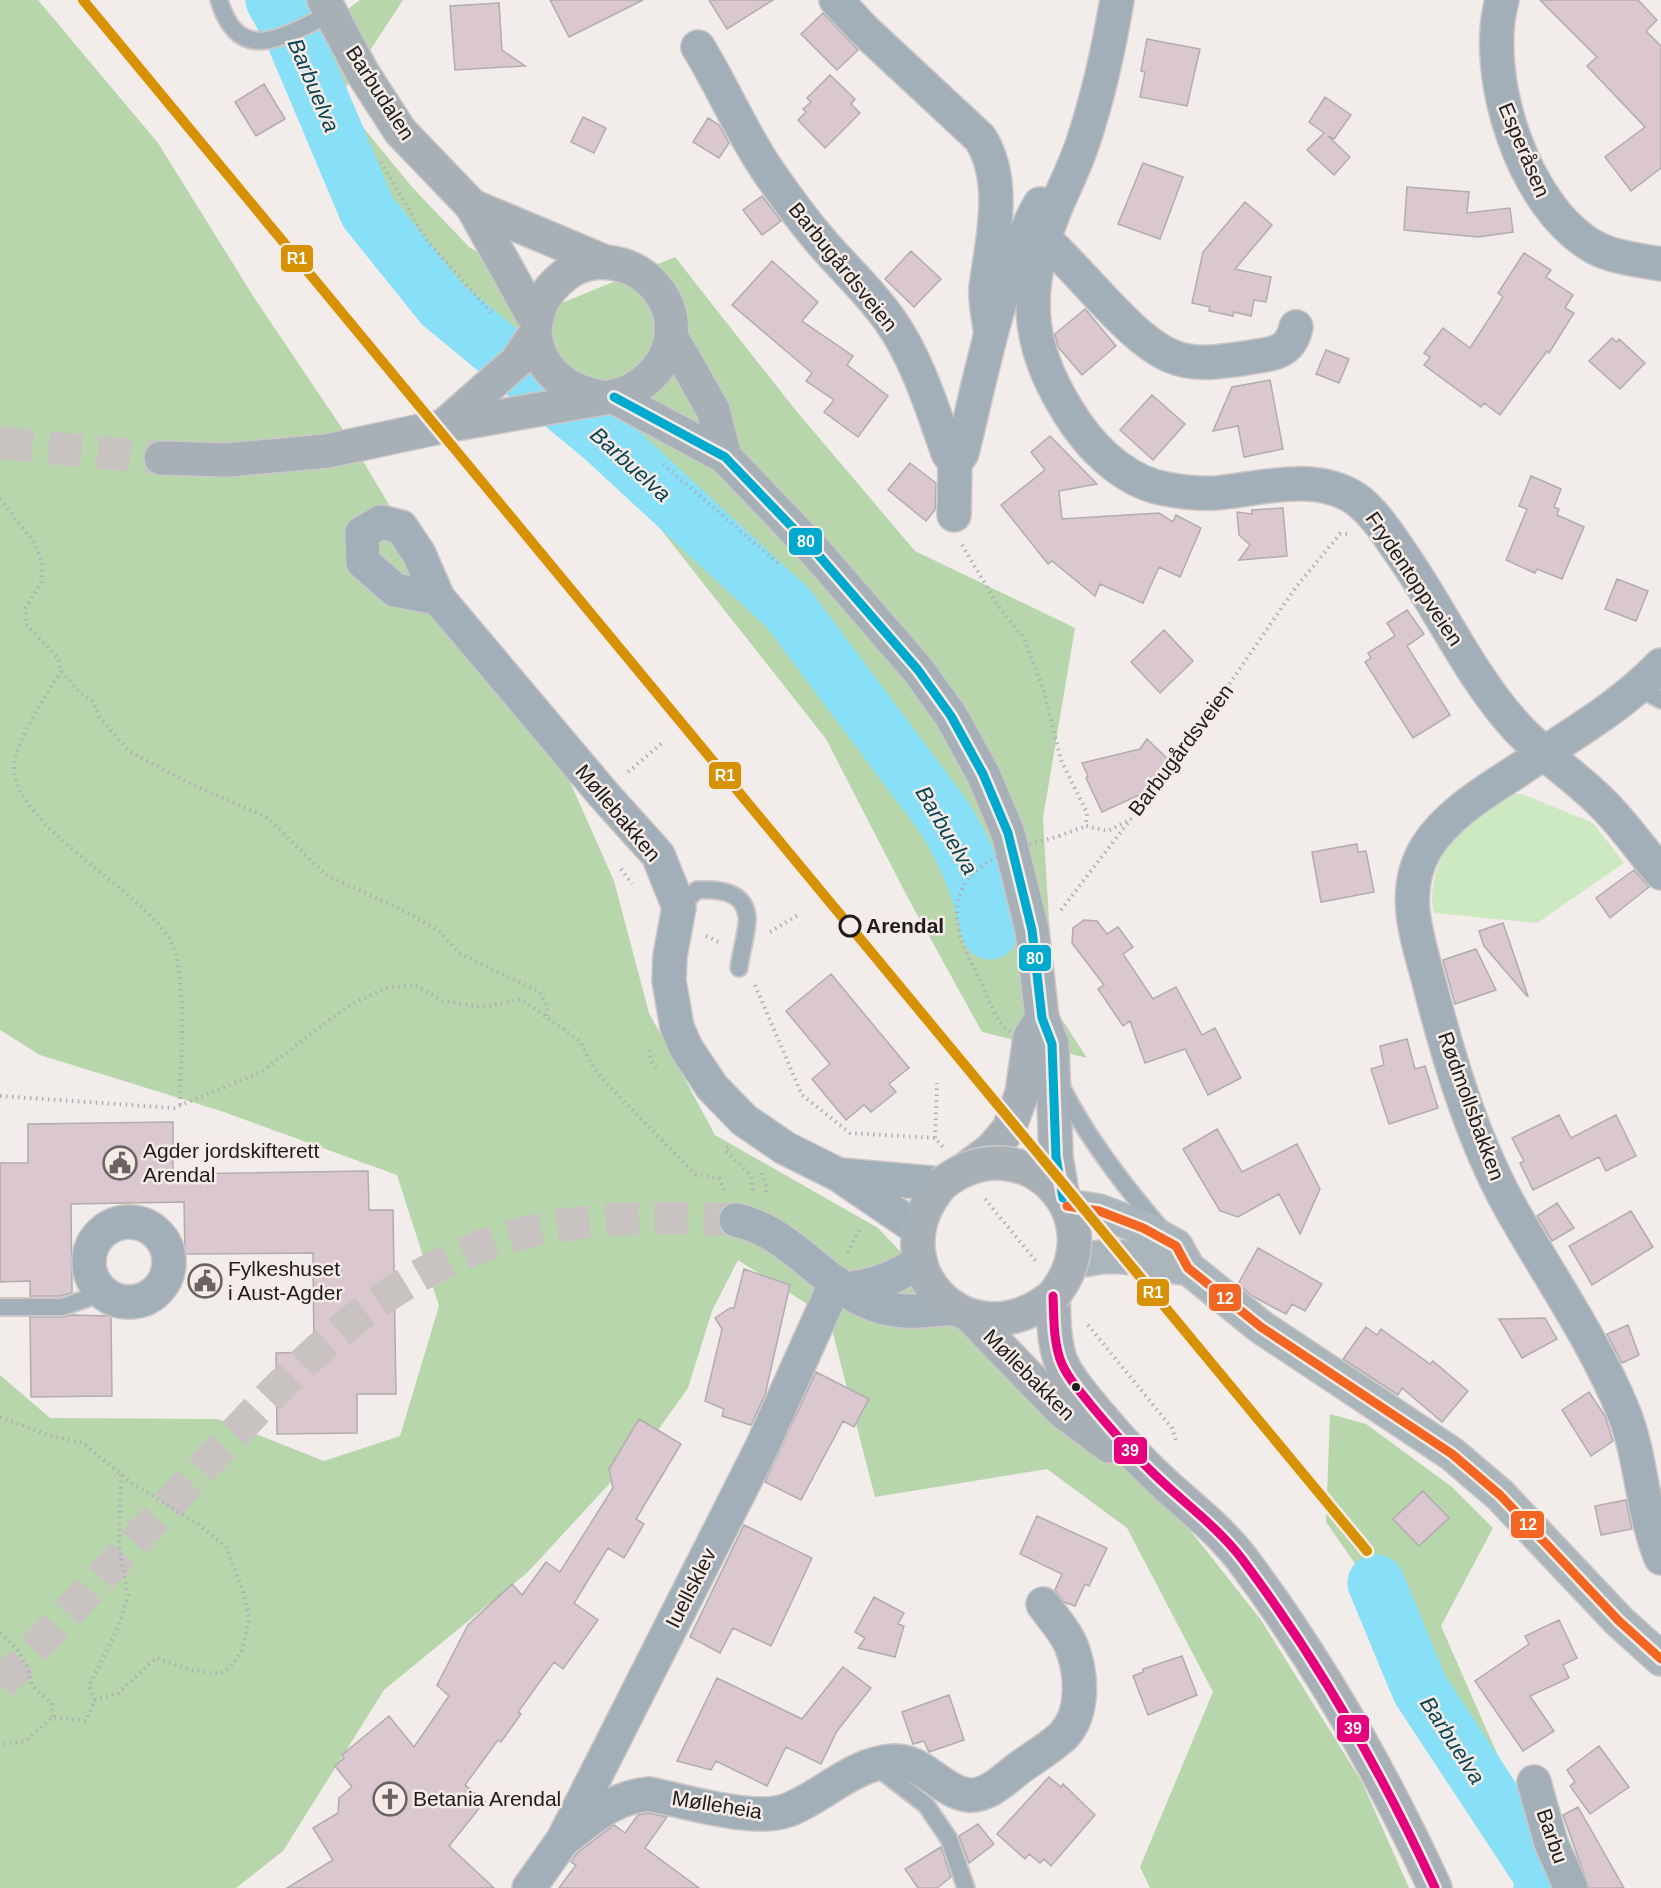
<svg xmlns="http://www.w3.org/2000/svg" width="1661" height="1888" font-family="Helvetica,sans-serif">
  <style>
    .green { fill: #cce9c1 }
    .forest { fill: #b7d6ab }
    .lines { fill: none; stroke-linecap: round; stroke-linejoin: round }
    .river { stroke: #87dff8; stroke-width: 57 }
    .building { fill: #dac7d0; stroke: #b1adad; stroke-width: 1.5 }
    .street-tunnel { stroke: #c8c2c1; stroke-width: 33; stroke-dasharray: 33 16; stroke-linecap: butt }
    .primary-tunnel { stroke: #c8c2c1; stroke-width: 33; stroke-dasharray: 33 16; stroke-linecap: butt }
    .lane-casing { stroke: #cbc7c6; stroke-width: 20 }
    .street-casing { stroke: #cbc7c6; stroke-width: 36 }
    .secondary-casing { stroke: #cbc7c6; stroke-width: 36 }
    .primary-casing { stroke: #cbc7c6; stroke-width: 36 }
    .path { stroke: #adb0b5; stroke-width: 4; stroke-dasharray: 1.5 4.5; stroke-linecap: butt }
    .lane { stroke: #a3afb8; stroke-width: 16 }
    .street { stroke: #a3afb8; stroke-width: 33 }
    .secondary { stroke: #abb5bc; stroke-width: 33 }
    .primary { stroke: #a7b0b6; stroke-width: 33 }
    .primary-bridge-casing { stroke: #cbc7c6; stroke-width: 36; stroke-linecap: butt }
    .path-bridge { stroke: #adb0b5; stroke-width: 4; stroke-dasharray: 1.5 4.5; stroke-linecap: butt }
    .primary-bridge { stroke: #a7b0b6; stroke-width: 33 }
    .bus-1-casing { stroke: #f5ebe7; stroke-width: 14 }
    .bus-2-casing { stroke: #f5ebe7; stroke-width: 14 }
    .bus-3-casing { stroke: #f5ebe7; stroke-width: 14 }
    .bus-1 { stroke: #f26522; stroke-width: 9 }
    .bus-2 { stroke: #e5007d; stroke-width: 9 }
    .bus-3 { stroke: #00a9ce; stroke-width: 9 }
    .rail-1-casing { stroke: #f5ebe7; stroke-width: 15 }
    .rail-1 { stroke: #d79104; stroke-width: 10 }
    .stop-dot { fill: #f5ebe7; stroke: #201c1b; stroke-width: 3 }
    .bus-dot { fill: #201c1b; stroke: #f5ebe7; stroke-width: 2 }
    .labels { text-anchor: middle; stroke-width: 5; stroke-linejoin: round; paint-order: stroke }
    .street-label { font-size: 21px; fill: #201c1b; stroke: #f5ebe7 }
    .stop-label { font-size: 21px; font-weight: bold; fill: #201c1b; stroke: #f5ebe7; text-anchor: start }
    .poi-label { font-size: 21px; fill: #201c1b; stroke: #f5ebe7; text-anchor: start }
    .water-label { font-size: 22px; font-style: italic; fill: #0a4453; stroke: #f5ebe7 }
    .line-badge { stroke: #f5ebe7; stroke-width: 2 }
    .badge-label { font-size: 16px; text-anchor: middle; font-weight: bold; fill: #fff }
  </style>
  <rect width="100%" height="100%" fill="#f2ecea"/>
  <path class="green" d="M1506,794H1522L1593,823L1624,863L1537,923L1434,913C1428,893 1438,856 1452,838C1464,823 1490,807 1506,794Z"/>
  <path class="forest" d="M0,0H38L158,143L255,299L354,446L450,607L558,755L614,881L649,1013L715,1135L878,1228L1006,1363L1148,1477L1261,1620L1362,1782L1409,1888H1150L1140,1867L1213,1692L1127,1528L1047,1469L875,1497L829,1318L738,1260L712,1311L688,1388L656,1433L528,1572L384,1690L283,1851L236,1888H0V1375L50,1418L218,1419L324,1461L400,1436L439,1306L397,1175L221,1111L40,1055L0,1030Z
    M360,0H403L339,98L412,187L469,247L564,302L675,257L793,407L915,551L1075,628L1043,818L1054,1007L1087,1058L982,1032L908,898L826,739L595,446L445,326L337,178L286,56Z
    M1330,1414L1366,1424L1452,1487L1493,1528L1441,1626L1510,1783L1495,1781L1433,1675L1326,1522Z"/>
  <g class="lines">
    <path class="river" d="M274,0L292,32L368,212L442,304L603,437L788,608L944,817C968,856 980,887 990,931
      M1376,1583L1420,1689L1543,1876L1542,1888"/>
  </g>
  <path class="building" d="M550,0H643L569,37Z
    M709,0H773L727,29Z
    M1540,0H1638L1657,20L1646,31L1661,46V168L1631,191L1605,157L1645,127L1587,66L1597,57Z
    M499,3L502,50L525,66L455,70L450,6Z
    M823,13L858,50L837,70L801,34Z
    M1147,39L1200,49L1187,106L1140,97L1145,72L1141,71Z
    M830,75L855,99L851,104L860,113L825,148L798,120L806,112L803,109L811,102L807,98Z
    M264,84L285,119L256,136L235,102Z
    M1325,97L1351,115L1334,139L1328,136L1350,157L1334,175L1307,150L1324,133L1309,122Z
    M583,117L606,128L594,153L571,142Z
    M708,118L719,125L729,143L719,158L693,142Z
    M1143,163L1183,177L1160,239L1118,224Z
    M1407,187L1469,192L1467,213L1510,208L1513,232L1478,237L1404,230Z
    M762,196L781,221L762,235L743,210Z
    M1245,202L1272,225L1235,269L1271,277L1266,302L1254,300L1251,316L1234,312L1233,316L1209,311L1210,307L1192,303L1203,252Z
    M911,251L941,279L914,307L885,279Z
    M1524,253L1551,270L1546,277L1573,295L1565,308L1574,313L1549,353L1547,351L1500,415L1484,403L1481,407L1424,365L1430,357L1424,353L1443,328L1470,348L1503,297L1498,293Z
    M772,261L818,302L802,321L853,356L847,365L888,396L858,437L824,412L834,400L806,381L812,373L732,305Z
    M1085,309L1116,346L1082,375L1058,347L1055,334Z
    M1612,338L1617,342L1619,339L1645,363L1620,389L1589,361Z
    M1326,350L1349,359L1339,383L1316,374Z
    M1270,380L1283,449L1244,457L1238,426L1213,431L1232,387Z
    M1152,395L1185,424L1153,460L1120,430Z
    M1050,436L1097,484L1059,491L1062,519L1159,513L1173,522L1176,515L1201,528L1180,577L1159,567L1143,603L1100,584L1095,596L1052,561L1048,564L1001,505L1045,470L1031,452Z
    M910,463L936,483L935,510L926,521L888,490Z
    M1531,476L1561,489L1554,507L1559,509L1557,515L1584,527L1562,579L1537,569L1535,573L1506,560L1527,509L1519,506Z
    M1283,508L1287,556L1239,560L1250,545L1239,535L1237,512L1252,514V510Z
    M1617,579L1648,591L1636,621L1605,609Z
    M1407,610L1424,634L1407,646L1450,715L1413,738L1365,662L1371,658L1368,653L1395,636L1387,623Z
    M1164,630L1193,661L1160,693L1131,662Z
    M1147,739L1170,761L1146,792L1102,812L1086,778L1088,776L1082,763L1140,749Z
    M1357,844L1358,852L1366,851L1374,892L1321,902L1312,852Z
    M1634,870L1649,887L1610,918L1596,898Z
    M1084,920L1097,921L1107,934L1118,927L1133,947L1123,954L1153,999L1176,987L1202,1035L1215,1028L1241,1078L1208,1095L1185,1049L1145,1063L1130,1021L1123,1026L1098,989L1104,985L1072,943L1073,928Z
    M1503,923L1528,996H1527L1484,946L1479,931Z
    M1476,949L1496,990L1455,1004L1443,960Z
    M831,974L909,1068L889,1084L896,1092L871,1112L864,1105L846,1120L812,1079L830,1064L786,1011Z
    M1407,1039L1415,1069L1425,1066L1438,1108L1389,1124L1371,1069L1384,1065L1380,1046Z
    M1559,1115L1571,1138L1616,1115L1636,1156L1606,1171L1599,1157L1533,1190L1520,1163L1524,1161L1512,1138Z
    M173,1122V1174L368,1171L369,1210H393L396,1394H357V1433L277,1434L276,1353L314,1352L313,1253L185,1254L184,1202L71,1204L72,1293L60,1296H30V1281L0,1282V1163H28V1124Z
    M1217,1129L1242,1172L1297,1144L1320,1189L1300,1234L1279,1194L1238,1217L1220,1211L1183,1149Z
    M1557,1203L1574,1228L1552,1241L1537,1216Z
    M1631,1211L1653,1247L1592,1285L1569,1246Z
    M1258,1248L1322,1284L1305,1311L1292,1304L1286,1314L1252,1296L1238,1284Z
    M744,1269L790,1285L765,1395L751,1425L722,1416L724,1409L705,1401L722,1329L715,1318L730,1308H734Z
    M72,1315L111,1316L112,1396L31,1397L30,1317H62Z
    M1545,1318L1557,1339L1522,1358L1499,1319Z
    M1628,1325L1639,1355L1622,1363L1607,1334Z
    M1366,1327L1377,1335L1381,1329L1430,1364L1433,1361L1468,1391L1442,1422L1402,1388L1398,1395L1343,1359Z
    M816,1372L869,1399L854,1427L843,1421L801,1500L765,1482Z
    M1589,1392L1605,1416L1613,1441L1591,1456L1562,1410Z
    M639,1419L681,1444L636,1519L644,1524L624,1558L608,1548L574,1603L598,1620L563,1669L554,1662L518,1712L521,1714L501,1742L498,1740L465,1785L485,1801L449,1846L494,1888H287L333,1860L313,1828L338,1813L339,1798L352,1787L335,1766L344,1758L342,1755L389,1716L414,1747L449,1696L437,1685L468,1625L512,1584L522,1595L546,1562L560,1572L613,1488L609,1469Z
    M1423,1491L1449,1518L1419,1546L1393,1519Z
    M1626,1500L1632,1529L1601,1535L1595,1506Z
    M1037,1516L1107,1548L1089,1586L1085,1584L1075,1606L1064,1602L1055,1590L1062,1574L1020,1554Z
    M744,1525L812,1558L771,1646L733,1628L720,1653L690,1637Z
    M874,1597L904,1613L898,1624L904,1626L895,1657L858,1648L865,1638L855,1632Z
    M1559,1620L1577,1658L1563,1665L1569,1678L1530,1696L1554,1731L1523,1751L1475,1681L1529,1644L1525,1636Z
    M1182,1656L1197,1695L1148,1715L1133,1676L1143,1672V1669Z
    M843,1667L871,1688L837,1731L821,1764L786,1747L767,1786L716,1761L711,1770L677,1761L717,1678L802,1719Z
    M949,1695L964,1740L929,1752L924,1741L913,1744L902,1712Z
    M1599,1746L1629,1787L1590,1814L1570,1786L1575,1782L1567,1770Z
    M1049,1777L1061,1787L1063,1784L1095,1815L1051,1866L1044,1859L1040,1863L1029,1854L1025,1859L997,1834Z
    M1578,1807L1624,1888H1589L1563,1815Z
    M648,1813L667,1817L645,1848L699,1888H559L576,1865L571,1862L577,1853L614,1825L625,1833L638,1815Z
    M978,1824L994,1844L969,1863L959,1836Z
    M941,1847L951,1877L937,1888H918L905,1869Z"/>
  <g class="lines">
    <path class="street-tunnel" d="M0,1685C64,1617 128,1549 191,1480C276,1390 345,1307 460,1255C548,1215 642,1216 736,1220"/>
    <path class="primary-tunnel" d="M0,443L161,458"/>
    <defs>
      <path id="lane" d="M219,0C240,69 285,34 331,14
        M1639,688L1661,700
        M679,907L697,890C716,889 744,890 747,916C749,925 740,956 739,968
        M1061,1086C1087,1138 1124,1185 1161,1229
        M0,1307H62L103,1293
        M874,1765L926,1805L949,1839L966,1888"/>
      <path id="street" d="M836,0L864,30L980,138C1008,182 992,240 986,288C985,303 989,320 991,334
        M1117,0C1109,47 1099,94 1084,139C1076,165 1063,189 1053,214C1020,296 1028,354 1077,425C1098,455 1130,483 1166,489C1182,492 1199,494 1216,493C1261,489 1315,471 1356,499C1376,514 1389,536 1403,556C1441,611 1469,673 1513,723C1539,753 1573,774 1601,802C1623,823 1641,850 1661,873
        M1502,0C1481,76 1524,208 1594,247C1614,258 1639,260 1661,264
        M698,47C724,89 742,134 770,174C784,194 798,214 814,233C838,263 867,288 889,319C917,358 932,408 948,453L955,463
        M1044,239C1080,270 1130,339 1171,356C1195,367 1227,361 1252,357C1274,354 1291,352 1296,327
        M955,463L962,453C983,369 998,280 1040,204
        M954,515L955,463
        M438,598L419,554L401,527L381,522L362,533L363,562L395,590L438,598L604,795L658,855L679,907L670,956L669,981L677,1027L686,1048L712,1087L744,1120L785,1148L839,1175L918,1229
        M1661,665C1618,710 1562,740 1511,775C1481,794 1445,817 1426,848C1400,892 1417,936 1429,982C1448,1056 1471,1135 1508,1203C1546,1272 1594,1339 1624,1413C1642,1459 1642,1512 1661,1558
        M841,1175L942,1184
        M736,1220C795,1232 827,1294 885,1308C908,1314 931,1310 955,1308
        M89 1262a40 40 0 1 1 80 0a40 40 0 1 1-80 0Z
        M846,1289C875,1285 896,1278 920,1261
        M1534,1782L1551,1843L1571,1888
        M563,1840C591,1819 613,1797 649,1794C685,1801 753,1823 788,1810C824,1796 853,1763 894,1761C923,1760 940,1791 968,1795C987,1797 1005,1779 1019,1768C1033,1758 1050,1748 1063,1736C1085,1713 1082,1673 1071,1645C1065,1631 1052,1617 1043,1604
        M529,1888L563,1840L761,1449L836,1282"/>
      <path id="secondary" d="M1067,1206L1099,1211L1143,1228L1176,1246L1188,1268L1261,1327L1452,1454L1500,1495L1619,1621L1661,1659
        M1073,1262C1095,1257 1115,1254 1138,1259C1156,1262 1170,1268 1188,1268"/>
      <path id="primary" d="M324,0L362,72L400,131L472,206L535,320
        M472,206L603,261
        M535,333C536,307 545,291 565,275C602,246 659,269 670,315C679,358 644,393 604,398
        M671,336L713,410L725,457
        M614,397L725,457L814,550L918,670L951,716L983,774L1008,833L1032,930L1042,1018L1052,1044L1056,1157L1063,1198
        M161,458L227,460L327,451L444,426
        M968,1167L991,1150L1009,1129L1022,1093L1030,1037L1042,1018
        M942,1184C872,1264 968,1365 1053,1296
        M1053,1296C1054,1316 1053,1338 1060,1359C1066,1376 1079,1390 1090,1404C1109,1427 1129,1450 1151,1471C1181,1501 1216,1525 1242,1559C1317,1659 1383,1775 1435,1888
        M969,1315L1063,1412L1109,1446"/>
    </defs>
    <use href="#lane" class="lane-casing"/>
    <use href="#street" class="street-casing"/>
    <use href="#secondary" class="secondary-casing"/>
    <use href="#primary" class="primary-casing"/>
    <path class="path" d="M381,162L426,239L493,315
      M663,464L780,565
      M0,499L36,545L43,567L41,583L25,609L26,624L58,658L61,671L80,693L93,701L99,717L129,751L189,783L268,818L326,875L398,908L438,930L459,953L540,992L547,1005V1016
      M962,545L999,607L1024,638L1044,692L1061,760L1087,813L1086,826L1108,831L1129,820
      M61,671C48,693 13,743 14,769C16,826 139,889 169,938C189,971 180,1064 180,1105
      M628,772L662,743
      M1059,836L1086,826
      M621,869L632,884
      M1061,910L1186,747L1296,587L1340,534H1347
      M770,932L800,914
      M706,936L721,943
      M755,985L802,1095L850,1133L935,1138L943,1147
      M649,1050L651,1061L658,1070
      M0,1096L174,1108L261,1072L348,1006L386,988L415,985L443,1001L483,1007L521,999L580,1041L594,1069L610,1087L695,1174L719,1178L724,1190
      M935,1138L937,1083
      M728,1147L725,1150L751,1176L753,1191
      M762,1173L766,1186V1195
      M985,1199L1036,1261
      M848,1253L860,1228
      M1088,1325L1172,1428L1176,1441
      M0,1417L48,1435L83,1443L133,1484L198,1524L226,1547L243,1591L249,1619L242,1650L230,1668L218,1674L191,1670L156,1658L118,1693L95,1700L86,1721L53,1717L25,1741L0,1745
      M0,1633L17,1649L27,1667L32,1686L52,1703L53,1717
      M95,1700L89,1686L119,1626L128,1595L119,1545L121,1475"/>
    <use href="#lane" class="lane"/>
    <use href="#street" class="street"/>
    <use href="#secondary" class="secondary"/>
    <use href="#primary" class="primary"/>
    <defs>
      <path id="primary-bridge" d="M535,334C539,371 567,391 601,397
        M446,424L517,361L535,334
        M444,426L604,398
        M942,1184C1022,1120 1118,1216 1053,1296"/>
    </defs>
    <use href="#primary-bridge" class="primary-bridge-casing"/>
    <path class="path-bridge" d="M1015,1035C997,1028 989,999 981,982C973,965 961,945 958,926C948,863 1012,850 1059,836"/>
    <use href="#primary-bridge" class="primary-bridge"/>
    <defs>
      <path id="bus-1" d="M1067,1206L1099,1211L1143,1228L1176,1246L1188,1268L1261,1327L1452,1454L1500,1495L1619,1621L1661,1659"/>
      <path id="bus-2" d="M1053,1296C1054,1316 1053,1338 1060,1359C1066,1376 1079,1390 1090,1404C1109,1427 1129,1450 1151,1471C1181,1501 1216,1525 1242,1559C1317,1659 1383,1775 1435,1888"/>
      <path id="bus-3" d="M614,397L725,457L814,550L918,670L951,716L983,774L1008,833L1032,930L1042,1018L1052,1044L1056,1157L1063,1198"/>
    </defs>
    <use href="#bus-1" class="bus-1-casing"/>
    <use href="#bus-2" class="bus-2-casing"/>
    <use href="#bus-3" class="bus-3-casing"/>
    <use href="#bus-1" class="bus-1"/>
    <use href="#bus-2" class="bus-2"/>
    <use href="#bus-3" class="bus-3"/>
    <defs>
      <path id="rail-1" d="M83,0L1367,1551"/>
    </defs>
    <use href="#rail-1" class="rail-1-casing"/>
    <use href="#rail-1" class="rail-1"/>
  </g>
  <defs>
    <symbol id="civic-ring" viewBox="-11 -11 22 22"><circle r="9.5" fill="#f5ebe7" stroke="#6a6563" stroke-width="1.5"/><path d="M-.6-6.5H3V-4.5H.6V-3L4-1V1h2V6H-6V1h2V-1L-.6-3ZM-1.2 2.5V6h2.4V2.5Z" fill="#6a6563"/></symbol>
    <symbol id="church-ring" viewBox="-11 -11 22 22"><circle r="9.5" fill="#f5ebe7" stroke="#6a6563" stroke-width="1.5"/><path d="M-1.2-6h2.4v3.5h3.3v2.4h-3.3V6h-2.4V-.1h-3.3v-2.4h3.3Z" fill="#6a6563"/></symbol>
  </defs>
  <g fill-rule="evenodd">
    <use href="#civic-ring" x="101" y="1144" width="38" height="38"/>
    <use href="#civic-ring" x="186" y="1262" width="38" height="38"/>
    <use href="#church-ring" x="371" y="1780" width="38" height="38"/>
  </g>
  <circle class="stop-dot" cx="850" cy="926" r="10"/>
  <circle class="bus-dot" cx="1076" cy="1387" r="5"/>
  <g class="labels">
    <g class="street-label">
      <text transform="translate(380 93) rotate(57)" y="7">Barbudalen</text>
      <text transform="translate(1524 150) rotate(67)" y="7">Esperåsen</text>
      <text transform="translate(843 267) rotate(51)" y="7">Barbugårdsveien</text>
      <text transform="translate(1414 579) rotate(56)" y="7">Frydentoppveien</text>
      <text transform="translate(1181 750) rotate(-53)" y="7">Barbugårdsveien</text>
      <text transform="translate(618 813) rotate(50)" y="7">Møllebakken</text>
      <text transform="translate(1471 1106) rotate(70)" y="7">Rødmollsbakken</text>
      <text transform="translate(1029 1375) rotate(45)" y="7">Møllebakken</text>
      <text transform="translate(691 1588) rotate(-63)" y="7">Iuellsklev</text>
      <text transform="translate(717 1805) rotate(9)" y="7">Mølleheia</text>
      <text transform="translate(1552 1836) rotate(71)" y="7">Barbu</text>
    </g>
    <g class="stop-label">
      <text x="866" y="933">Arendal</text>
    </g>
    <g class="poi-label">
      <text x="143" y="1158">Agder jordskifterett<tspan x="143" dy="24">Arendal</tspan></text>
      <text x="228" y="1276">Fylkeshuset<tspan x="228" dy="24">i Aust-Agder</tspan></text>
      <text x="413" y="1806">Betania Arendal</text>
    </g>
    <g class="water-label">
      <text transform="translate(314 85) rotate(67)" y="8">Barbuelva</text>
      <text transform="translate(631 464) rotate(42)" y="8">Barbuelva</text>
      <text transform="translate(947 830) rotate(59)" y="8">Barbuelva</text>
      <text transform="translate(1453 1740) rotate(57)" y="8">Barbuelva</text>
    </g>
  </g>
  <g class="line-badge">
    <rect x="280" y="244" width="34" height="29" rx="6" fill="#d79104"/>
    <rect x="788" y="527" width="35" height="29" rx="6" fill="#00a9ce"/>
    <rect x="708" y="761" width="34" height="29" rx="6" fill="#d79104"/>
    <rect x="1018" y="944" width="34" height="28" rx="6" fill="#00a9ce"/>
    <rect x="1136" y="1278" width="34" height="29" rx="6" fill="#d79104"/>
    <rect x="1208" y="1283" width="34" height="29" rx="6" fill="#f26522"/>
    <rect x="1113" y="1436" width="35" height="29" rx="6" fill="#e5007d"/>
    <rect x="1510" y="1510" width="35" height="29" rx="6" fill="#f26522"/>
    <rect x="1336" y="1714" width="34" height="29" rx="6" fill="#e5007d"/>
  </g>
  <g class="badge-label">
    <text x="297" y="264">R1</text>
    <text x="806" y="547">80</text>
    <text x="725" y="781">R1</text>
    <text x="1035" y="964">80</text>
    <text x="1153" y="1298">R1</text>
    <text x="1225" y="1304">12</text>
    <text x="1130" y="1456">39</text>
    <text x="1528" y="1530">12</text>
    <text x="1353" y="1734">39</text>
  </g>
</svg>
